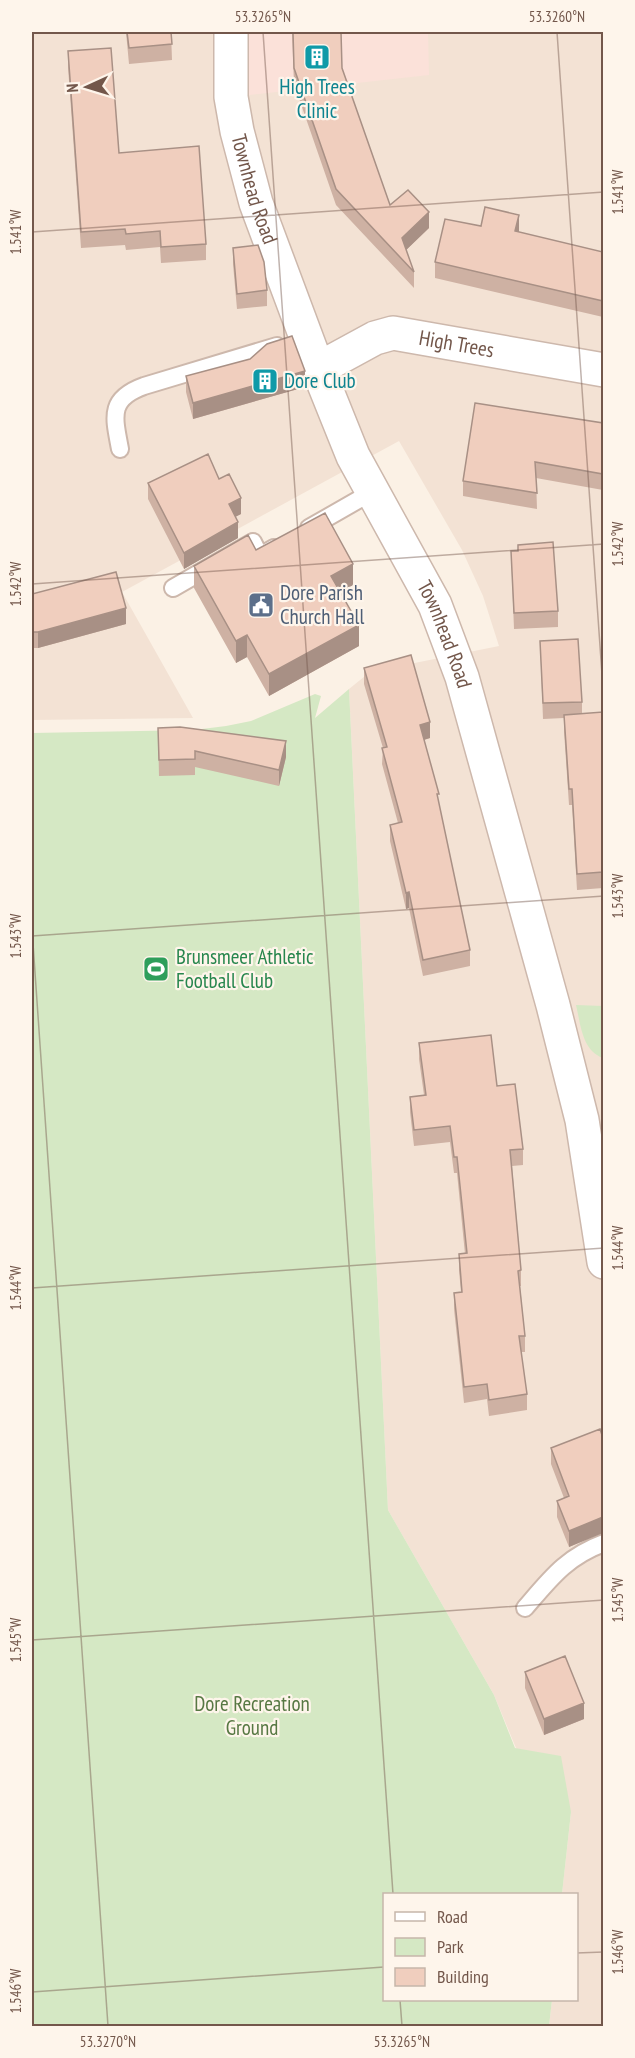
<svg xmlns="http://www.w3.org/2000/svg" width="635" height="2058" font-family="'PT Sans Narrow',sans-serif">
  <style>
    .residential { fill: #f3e2d4 }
    .commercial { fill: #fbe1d9 }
    .green { fill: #d5e8c4 }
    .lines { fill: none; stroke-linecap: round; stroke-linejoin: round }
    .service-casing { stroke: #cdb8ac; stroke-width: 20 }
    .minor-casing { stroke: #cdb8ac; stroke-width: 36 }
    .service { stroke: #fff; stroke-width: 16 }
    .minor { stroke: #fff; stroke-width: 33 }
    .wall { fill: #ceb1a3 }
    .shaded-wall { fill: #a89085 }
    .building { fill: #f0cebe; stroke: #a89085; stroke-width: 1.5 }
    .ticks { fill: none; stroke: #73574b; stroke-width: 1.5; stroke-opacity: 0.45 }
    .labels { text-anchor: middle; stroke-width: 4.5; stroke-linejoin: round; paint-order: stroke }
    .culture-label { font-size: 21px; fill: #0d838f; stroke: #fef5eb }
    .street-label { font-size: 21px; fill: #73574b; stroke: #fef5eb }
    .service-label { font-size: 21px; fill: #4e5e75; stroke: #fef5eb; text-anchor: start }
    .leisure-label { font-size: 21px; fill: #27864d; stroke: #fef5eb; text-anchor: start }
    .park-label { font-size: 21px; fill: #577843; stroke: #fef5eb }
    .neatline { fill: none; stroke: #73574b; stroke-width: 2 }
    .ticks-label { font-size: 15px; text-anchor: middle; fill: #73574b }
  </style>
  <rect width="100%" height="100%" fill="#fbf1e5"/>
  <path class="residential" d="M32,32H603V2026H549L552,2000H576V1894H562L571,1812L516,1748L494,1695L388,1510L349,689L370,672L499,646L483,596L462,550L399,441L122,592L193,718L32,720Z"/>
  <path class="commercial" d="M231,32H428L429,75L231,97Z"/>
  <path class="green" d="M349,689L388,1510L494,1695L515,1748L561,1756L571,1812L562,1894H384V2000H552L549,2026H32V733L194,730L226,726L251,721L315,694L321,696L315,718Z
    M576,1005L603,1006V1058C582,1050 581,1026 576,1005Z"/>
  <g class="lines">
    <defs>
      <path id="service" d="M120,449C114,417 108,399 144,386L277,346
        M309,528L372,492
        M173,588L253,542L260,556L274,548
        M525,1608C550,1579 566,1557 604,1543"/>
      <g id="minor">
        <path id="s1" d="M231,32V97L237,131L256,203L318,369L353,456L435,605L462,677L553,1005L582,1120L604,1262"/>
        <path id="s2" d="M318,369L375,338L393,333L604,370"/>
      </g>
    </defs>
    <use href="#service" class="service-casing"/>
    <use href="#minor" class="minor-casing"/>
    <use href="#service" class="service"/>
    <use href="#minor" class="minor"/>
  </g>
  <path class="wall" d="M126,32H171L172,60L129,64Z
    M292,32H341L342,68L390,205L429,228L406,250L414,272V288L336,205L294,84Z
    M68,51L119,153L206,244V260L161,263L160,247L126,250L125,245L81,248L68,67Z
    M481,226L603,252V317L435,278V262Z
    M233,248L267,290V306L237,309L233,264Z
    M186,376L305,387L193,419L186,392Z
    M603,423V490L536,478L537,509L463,496V481Z
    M219,479L241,514L235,517L238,538L184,569L148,499V483Z
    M256,550L353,585L340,592L359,646L269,696L247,657L236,663L194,588V566Z
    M511,551H518L558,611V627L514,629Z
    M32,594L126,624L38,648H32Z
    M540,641L582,702V714L603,712V888L577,890L572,805H569L564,731V718L543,719Z
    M364,668L430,738L424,740L470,950V966L423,976L409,908L406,909L390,841V825L398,823L382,764L383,748L364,684Z
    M158,728L286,757L279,786L195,767V775L159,776Z
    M419,1043L497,1086L523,1149V1165L512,1166L521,1270V1286H520L525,1336V1352H521L527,1394V1410L489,1416L487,1399L464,1403L454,1309V1293L461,1292L459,1270V1254H465L457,1173H454L450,1142L414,1146L410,1112V1097L424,1095L419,1059Z
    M551,1448L600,1533L569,1547L557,1517V1501L564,1498L551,1464Z
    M525,1672L584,1719L544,1735L525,1688Z"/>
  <path class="shaded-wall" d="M429,212V228L402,254V238Z
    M519,215V231L515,247V231Z
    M305,371V387L193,419V403Z
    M241,498V514L229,520V504Z
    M238,522V538L184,569V553Z
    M353,564V585L331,598V576Z
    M126,608V624L38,648V632Z
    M359,625V646L269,696V674Z
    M247,635V657L236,663V641Z
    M430,722V738L420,741V725Z
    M286,741V757L279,786V770Z
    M409,892V908L406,909V893Z
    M600,1517H603V1533L569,1547V1531Z
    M584,1703V1719L544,1735V1719Z"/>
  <path class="building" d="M127,32H171L172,44L129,48Z
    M293,32H341L342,68L390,205L408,190L429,212L402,238L414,272L336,189L294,68Z
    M111,48L119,153L199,146L206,244L161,247L160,231L126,234L125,229L81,232L68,51Z
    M485,207L519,215L515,231L603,252V301L435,262L445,219L481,226Z
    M258,245L264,262L267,290L237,294L233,248Z
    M292,336L305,371L193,403L186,376L250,359L267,344Z
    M475,403L603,423V474L535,462L537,493L463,481Z
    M208,454L219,479L229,474L241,498L229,504L238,522L184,553L148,483Z
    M325,513L353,564L331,576L359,625L269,674L247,635L236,641L194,566L248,535L256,550Z
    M553,542L558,611L514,613L511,551H518V545Z
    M116,572L126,608L38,632H32V594Z
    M578,639L582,702L543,703L540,641Z
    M411,655L430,722L420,725L439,794H437L470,950L423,960L409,892L406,893L390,825L402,822L382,748L387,747L364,668Z
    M603,712V872L577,874L572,789H569L564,715Z
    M180,727L286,741L279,770L195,751V759L159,760L158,728Z
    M491,1035L497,1086L515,1084L523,1149L510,1150L521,1270L518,1271L525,1336H519L527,1394L489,1400L487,1384L464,1387L454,1293L462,1292L459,1254L467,1253L457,1157H454L450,1126L414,1130L410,1097L426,1095L419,1043Z
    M600,1429L603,1438V1517L569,1531L557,1501L569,1496L551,1448Z
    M565,1656L584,1703L544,1719L525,1672Z"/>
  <path class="ticks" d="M263,32L393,1894M557,32L604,703M32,232L604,192M32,584L604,544M32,929L108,2026M32,936L604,896M32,1288L604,1248M32,1640L604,1600M576,1953L604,1952M32,1992L384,1967M400,2000L402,2026"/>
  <defs>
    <symbol id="building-square" viewBox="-11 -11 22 22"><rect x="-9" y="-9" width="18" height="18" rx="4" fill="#0f9aa8" stroke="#fef5eb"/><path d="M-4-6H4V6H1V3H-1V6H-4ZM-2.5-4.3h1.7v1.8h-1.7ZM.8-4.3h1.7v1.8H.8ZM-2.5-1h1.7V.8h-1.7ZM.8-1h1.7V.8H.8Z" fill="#fff"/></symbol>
    <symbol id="civic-square" viewBox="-11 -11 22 22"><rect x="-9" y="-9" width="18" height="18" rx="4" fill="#5c6f8a" stroke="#fef5eb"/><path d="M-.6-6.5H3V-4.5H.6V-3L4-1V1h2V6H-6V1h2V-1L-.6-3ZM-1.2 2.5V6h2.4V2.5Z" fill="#fff"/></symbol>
    <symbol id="stadium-square" viewBox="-11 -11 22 22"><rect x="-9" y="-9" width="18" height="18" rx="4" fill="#2e9e5b" stroke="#fef5eb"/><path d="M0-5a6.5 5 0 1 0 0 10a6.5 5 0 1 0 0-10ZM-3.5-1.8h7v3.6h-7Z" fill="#fff"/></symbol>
  </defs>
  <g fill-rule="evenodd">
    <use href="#building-square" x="302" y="42" width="30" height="30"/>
    <use href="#building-square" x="250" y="366" width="30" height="30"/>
    <use href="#civic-square" x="246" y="590" width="30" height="30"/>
    <use href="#stadium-square" x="141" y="954" width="30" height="30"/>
  </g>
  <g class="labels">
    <g class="culture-label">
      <text x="317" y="94">High Trees<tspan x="317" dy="24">Clinic</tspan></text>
      <text x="284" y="388" text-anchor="start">Dore Club</text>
    </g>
    <g class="street-label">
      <text dy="7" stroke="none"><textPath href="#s1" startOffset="160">Townhead Road</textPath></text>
      <text dy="7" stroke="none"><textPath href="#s2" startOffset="148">High Trees</textPath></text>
      <text dy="7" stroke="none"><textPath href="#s1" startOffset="646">Townhead Road</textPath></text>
    </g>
    <g class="service-label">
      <text x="280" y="600">Dore Parish<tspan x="280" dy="24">Church Hall</tspan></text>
    </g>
    <g class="leisure-label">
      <text x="176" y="964">Brunsmeer Athletic<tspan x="176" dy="24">Football Club</tspan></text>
    </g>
    <g class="park-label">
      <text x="252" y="1711">Dore Recreation<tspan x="252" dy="24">Ground</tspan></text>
    </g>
  </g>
  <rect width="635" height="2058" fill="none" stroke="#fef5eb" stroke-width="66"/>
  <rect x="383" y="1893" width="195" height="108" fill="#fef5eb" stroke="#c6b6ab" stroke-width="1.5"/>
  <rect x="395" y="1912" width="30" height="9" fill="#ffffff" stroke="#c6b6ab" stroke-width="1.5"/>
  <text x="437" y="1923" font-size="18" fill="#73574b">Road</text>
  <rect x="395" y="1938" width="30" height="18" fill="#d5e8c4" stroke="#c6b6ab" stroke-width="1.5"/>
  <text x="437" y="1953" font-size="18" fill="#73574b">Park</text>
  <rect x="395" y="1968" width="30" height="18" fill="#f0cebe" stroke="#c6b6ab" stroke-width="1.5"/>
  <text x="437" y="1983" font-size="18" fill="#73574b">Building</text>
  <g transform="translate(87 87) rotate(266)" stroke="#fef5eb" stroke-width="4.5" paint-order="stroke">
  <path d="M0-4.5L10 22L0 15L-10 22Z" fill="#73574b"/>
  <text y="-9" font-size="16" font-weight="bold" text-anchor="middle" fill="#73574b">N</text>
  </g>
  <rect x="33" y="33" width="569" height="1992" class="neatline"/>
  <g class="ticks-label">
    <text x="263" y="22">53.3265°N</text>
    <text x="557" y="22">53.3260°N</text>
    <text transform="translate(618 192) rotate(-90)" y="5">1.541°W</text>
    <text transform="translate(16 232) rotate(-90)" y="5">1.541°W</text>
    <text transform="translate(618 544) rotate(-90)" y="5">1.542°W</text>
    <text transform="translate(16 584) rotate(-90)" y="5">1.542°W</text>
    <text transform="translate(618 896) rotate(-90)" y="5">1.543°W</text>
    <text transform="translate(16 936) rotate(-90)" y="5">1.543°W</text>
    <text transform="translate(618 1248) rotate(-90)" y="5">1.544°W</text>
    <text transform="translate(16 1288) rotate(-90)" y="5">1.544°W</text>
    <text transform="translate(618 1600) rotate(-90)" y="5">1.545°W</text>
    <text transform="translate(16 1640) rotate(-90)" y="5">1.545°W</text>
    <text transform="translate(618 1952) rotate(-90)" y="5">1.546°W</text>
    <text transform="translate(16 1991) rotate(-90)" y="5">1.546°W</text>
    <text x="108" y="2047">53.3270°N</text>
    <text x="402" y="2047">53.3265°N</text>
  </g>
</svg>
